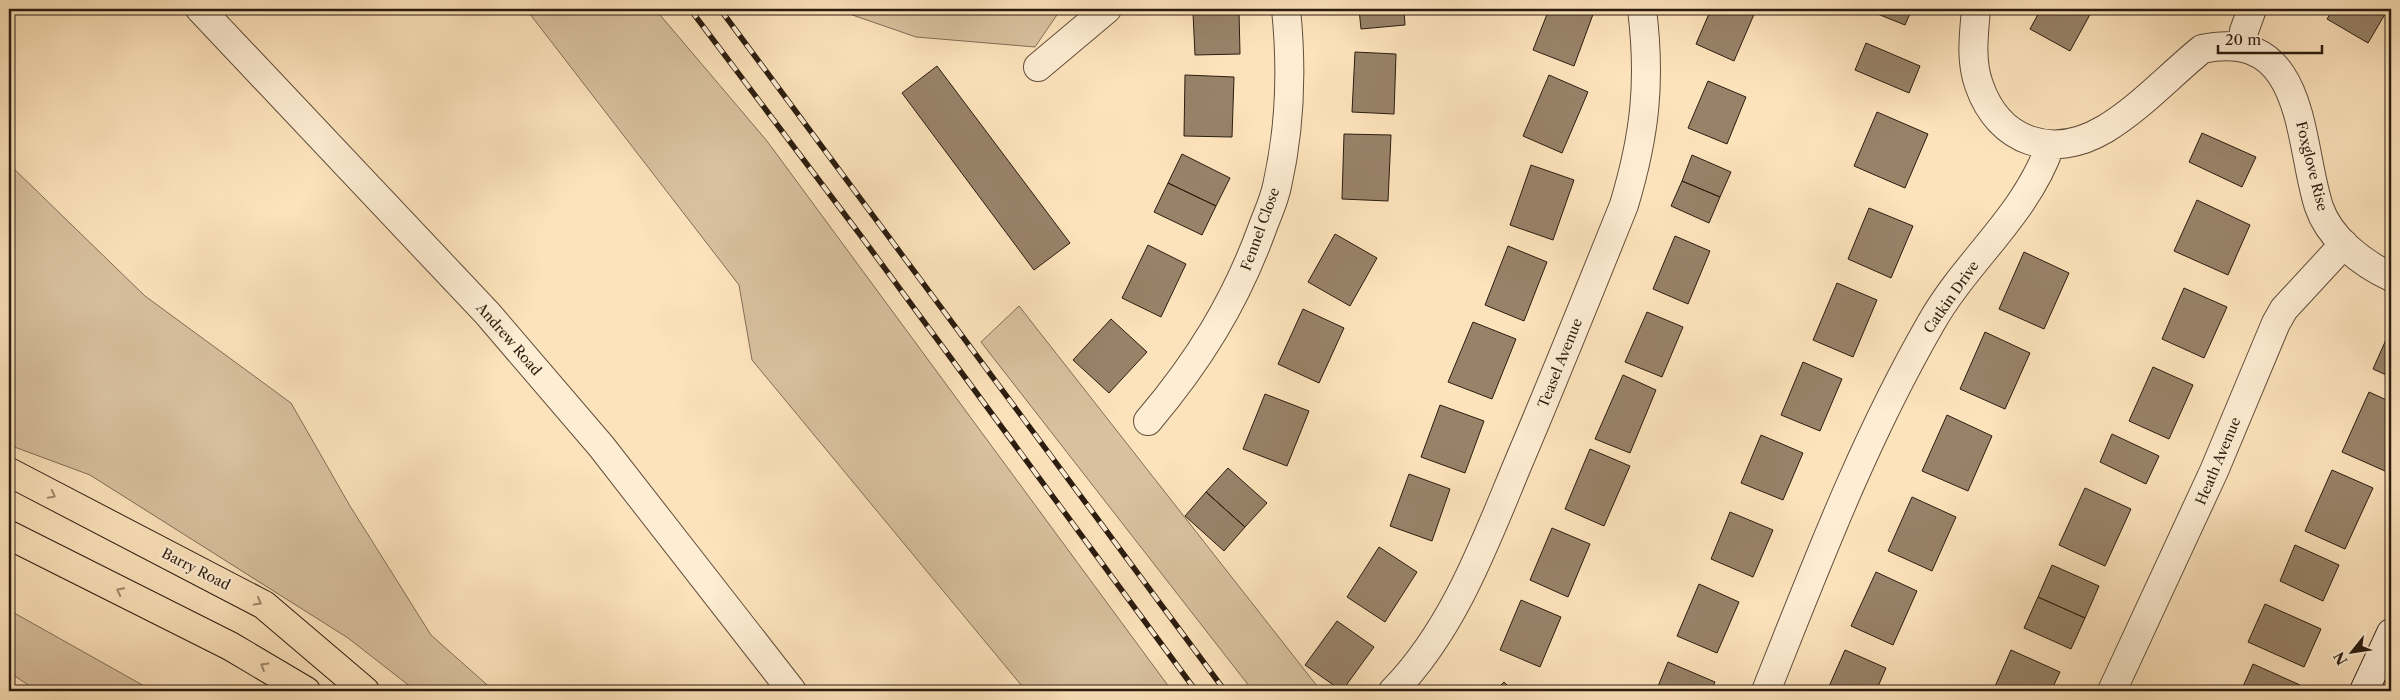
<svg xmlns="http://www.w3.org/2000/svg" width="2400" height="700" font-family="'Libre Caslon Text',serif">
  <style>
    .green { fill: #d9c19f; stroke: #826e57 }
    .building { fill: #988369; stroke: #2b1c0f }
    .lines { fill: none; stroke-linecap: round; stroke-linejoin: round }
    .street-casing { stroke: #604e3a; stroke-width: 30 }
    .secondary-casing { stroke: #2b1c0f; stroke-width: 30 }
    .primary-casing { stroke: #2b1c0f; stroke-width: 30 }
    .path { stroke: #2b1c0f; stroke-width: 3; stroke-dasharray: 1 2.5; stroke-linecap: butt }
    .street { stroke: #feedd3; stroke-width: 28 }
    .secondary { stroke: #feedd3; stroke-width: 28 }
    .primary { stroke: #fde3bc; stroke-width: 28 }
    .rail-casing { stroke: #2b1c0f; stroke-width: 5.5 }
    .rail { stroke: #feedd3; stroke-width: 4; stroke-dasharray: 11; stroke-linecap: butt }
    .oneway { stroke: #9e896e }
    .labels { text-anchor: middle; stroke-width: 4.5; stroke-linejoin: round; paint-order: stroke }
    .street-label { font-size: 14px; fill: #2b1c0f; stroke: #feedd3 }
  </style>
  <rect width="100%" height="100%" fill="#fde3bc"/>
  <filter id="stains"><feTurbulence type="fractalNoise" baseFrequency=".004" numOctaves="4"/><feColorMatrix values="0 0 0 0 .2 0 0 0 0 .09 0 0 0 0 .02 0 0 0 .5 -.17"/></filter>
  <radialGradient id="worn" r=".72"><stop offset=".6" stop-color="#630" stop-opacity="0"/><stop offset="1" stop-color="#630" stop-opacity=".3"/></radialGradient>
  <path class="green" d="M526,9H655L767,141L1172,691H1026L752,360L739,285Z
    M835,9H1061L1035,47L916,37Z
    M9,164L145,296L291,403L350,506L431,635L494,691H416L348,638L90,475L9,445Z
    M1019,306L1321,691H1253L981,342Z
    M9,610L153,691H37L9,672Z"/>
  <path class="building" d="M1359,9H1404L1405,25L1361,29Z
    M1549,9H1595L1574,66L1533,50Z
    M1711,9H1748L1755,12L1734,61L1696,44Z
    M1865,9H1912L1905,25Z
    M2041,9H2093L2070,51L2030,29Z
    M2333,9H2388L2368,43L2327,19Z
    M1239,11L1240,54L1195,55L1193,13Z
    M1866,43L1920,66L1909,93L1855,70Z
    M1355,52L1396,54L1394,114L1352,112Z
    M937,66L1070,243L1034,270L902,93Z
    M1185,75L1234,77L1232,137L1184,136Z
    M1549,75L1588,92L1562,153L1523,136Z
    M1708,81L1746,97L1727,144L1688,128Z
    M1877,112L1928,134L1905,188L1854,166Z
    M2202,133L2256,157L2242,187L2189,162Z
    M1344,134L1391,135L1388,201L1342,199Z
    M1182,154L1230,178L1216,206L1168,183Z
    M1692,155L1731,172L1720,197L1682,181Z
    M1531,165L1574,180L1553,240L1510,225Z
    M1682,181L1720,197L1709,223L1671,206Z
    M1168,183L1216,206L1202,235L1154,212Z
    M2197,200L2250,225L2228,275L2174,251Z
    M1869,208L1913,226L1891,278L1848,259Z
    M1335,234L1377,258L1350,306L1308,282Z
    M1675,236L1710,251L1688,304L1653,289Z
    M1148,245L1186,264L1161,317L1122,298Z
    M1508,246L1547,262L1524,321L1485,305Z
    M2024,252L2069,273L2044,329L1999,309Z
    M1837,283L1877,300L1853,357L1813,340Z
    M2184,288L2227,307L2204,358L2162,339Z
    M1303,309L1344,328L1319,383L1278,364Z
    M1647,312L1683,327L1662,377L1625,362Z
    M1111,319L1147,352L1109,393L1073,360Z
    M1473,322L1516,339L1492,399L1448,382Z
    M1985,332L2030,353L2005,409L1960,389Z
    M2389,333L2391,334V377L2373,369Z
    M1803,362L1842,379L1820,431L1781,415Z
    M2153,367L2193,385L2169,439L2129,421Z
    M1623,375L1656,390L1630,453L1595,439Z
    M2369,392L2391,402V456L2385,471L2342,452Z
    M1265,394L1309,411L1287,466L1243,449Z
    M1440,405L1484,421L1465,473L1421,457Z
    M1947,415L1992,436L1968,491L1922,471Z
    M2112,434L2159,456L2146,484L2100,462Z
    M1761,435L1803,453L1783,500L1741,483Z
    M1590,449L1630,466L1604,526L1565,509Z
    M1228,468L1267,503L1245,527L1206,492Z
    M2332,470L2373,488L2345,549L2305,531Z
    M1409,474L1450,489L1432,541L1390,526Z
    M2085,488L2131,509L2105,566L2059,545Z
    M1206,492L1245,527L1224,551L1185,516Z
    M1912,497L1956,517L1932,571L1888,551Z
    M1730,512L1773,530L1753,577L1711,559Z
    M1552,528L1590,544L1568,597L1530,580Z
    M2295,545L2339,565L2323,601L2280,581Z
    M1379,547L1417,572L1385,622L1347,597Z
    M2052,565L2099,586L2085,618L2038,597Z
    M1876,572L1917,591L1893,645L1851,626Z
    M1699,584L1739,602L1717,653L1677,636Z
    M2038,597L2085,618L2071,649L2024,628Z
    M1521,600L1561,617L1540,667L1500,650Z
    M2265,604L2321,629L2304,667L2248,642Z
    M1337,621L1374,647L1342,691L1305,665Z
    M1845,650L1886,668L1876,691H1827Z
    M2011,650L2060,672L2051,691H1993Z
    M1668,662L1715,682L1711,691H1656Z
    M2253,664L2300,685L2297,691H2241Z
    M1504,682L1513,691H1495Z"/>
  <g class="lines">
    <defs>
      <path id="street" d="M200,9L487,313L601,446L792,691
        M1976,9C1974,34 1970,60 1979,85C1999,143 2053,160 2105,129C2140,108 2170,75 2202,49C2307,27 2298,143 2319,207C2330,239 2362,263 2391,277
        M2243,47L2244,31L2252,9
        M1038,67L1107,9
        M1148,421C1198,362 1235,303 1262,229C1267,215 1274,201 1277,186C1290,129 1292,67 1286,9
        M1393,691C1453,630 1485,543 1517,466C1554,379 1589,292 1624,205C1645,135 1651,82 1642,9
        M1766,691C1816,566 1863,441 1931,323C1966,261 2026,215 2050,146
        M2112,691L2214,471L2276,323L2284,309L2344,244"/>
      <path id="secondary" d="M2364,691L2391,633"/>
      <path id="primary" d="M9,472L264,605L365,691
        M9,535L230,646L306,691"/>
    </defs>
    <use href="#street" class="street-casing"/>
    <use href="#secondary" class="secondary-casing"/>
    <use href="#primary" class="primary-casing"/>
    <path class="path" d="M970,9H1019"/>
    <use href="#street" class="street"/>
    <use href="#secondary" class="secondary"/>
    <use href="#primary" class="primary"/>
    <defs>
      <path id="rail" d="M690,9L861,236L1196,691
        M720,9L1225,691"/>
    </defs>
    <use href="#rail" class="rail-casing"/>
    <use href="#rail" class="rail"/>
  </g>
  <defs><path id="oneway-chevron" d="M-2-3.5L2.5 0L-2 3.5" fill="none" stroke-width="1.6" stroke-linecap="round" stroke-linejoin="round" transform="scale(1.25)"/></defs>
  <g class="oneway">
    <use href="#oneway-chevron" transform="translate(52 495) rotate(27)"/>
    <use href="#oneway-chevron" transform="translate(120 591) rotate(-153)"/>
    <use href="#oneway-chevron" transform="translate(258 602) rotate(29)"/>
    <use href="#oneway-chevron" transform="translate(264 666) rotate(-149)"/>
  </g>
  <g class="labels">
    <g class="street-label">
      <text transform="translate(2312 166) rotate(76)" y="5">Foxglove Rise</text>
      <text transform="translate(1260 229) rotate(-70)" y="5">Fennel Close</text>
      <text transform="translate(1951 297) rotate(-55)" y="5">Catkin Drive</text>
      <text transform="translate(509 339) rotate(49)" y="5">Andrew Road</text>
      <text transform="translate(1560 363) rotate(-68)" y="5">Teasel Avenue</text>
      <text transform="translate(2218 461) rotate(-67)" y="5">Heath Avenue</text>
      <text transform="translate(196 569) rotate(27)" y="5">Barry Road</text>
    </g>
  </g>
  <rect width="2400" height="700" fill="none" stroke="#fde3bc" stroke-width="30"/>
  <rect x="10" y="10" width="2380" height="680" fill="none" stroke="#2b1c0f" stroke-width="2.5"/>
  <rect x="15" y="15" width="2370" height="670" fill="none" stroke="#2b1c0f"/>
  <g transform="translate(2352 652) rotate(240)" stroke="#feedd3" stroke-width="4" paint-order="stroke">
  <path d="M0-4L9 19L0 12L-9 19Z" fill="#2b1c0f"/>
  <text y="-8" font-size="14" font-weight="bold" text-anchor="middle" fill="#2b1c0f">N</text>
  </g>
  <path d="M2218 45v8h104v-8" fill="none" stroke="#2b1c0f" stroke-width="2.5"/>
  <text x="2225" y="45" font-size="15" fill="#2b1c0f" stroke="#feedd3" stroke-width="4" paint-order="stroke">20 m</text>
  <rect width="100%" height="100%" filter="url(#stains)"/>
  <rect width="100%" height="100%" fill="url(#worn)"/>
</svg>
